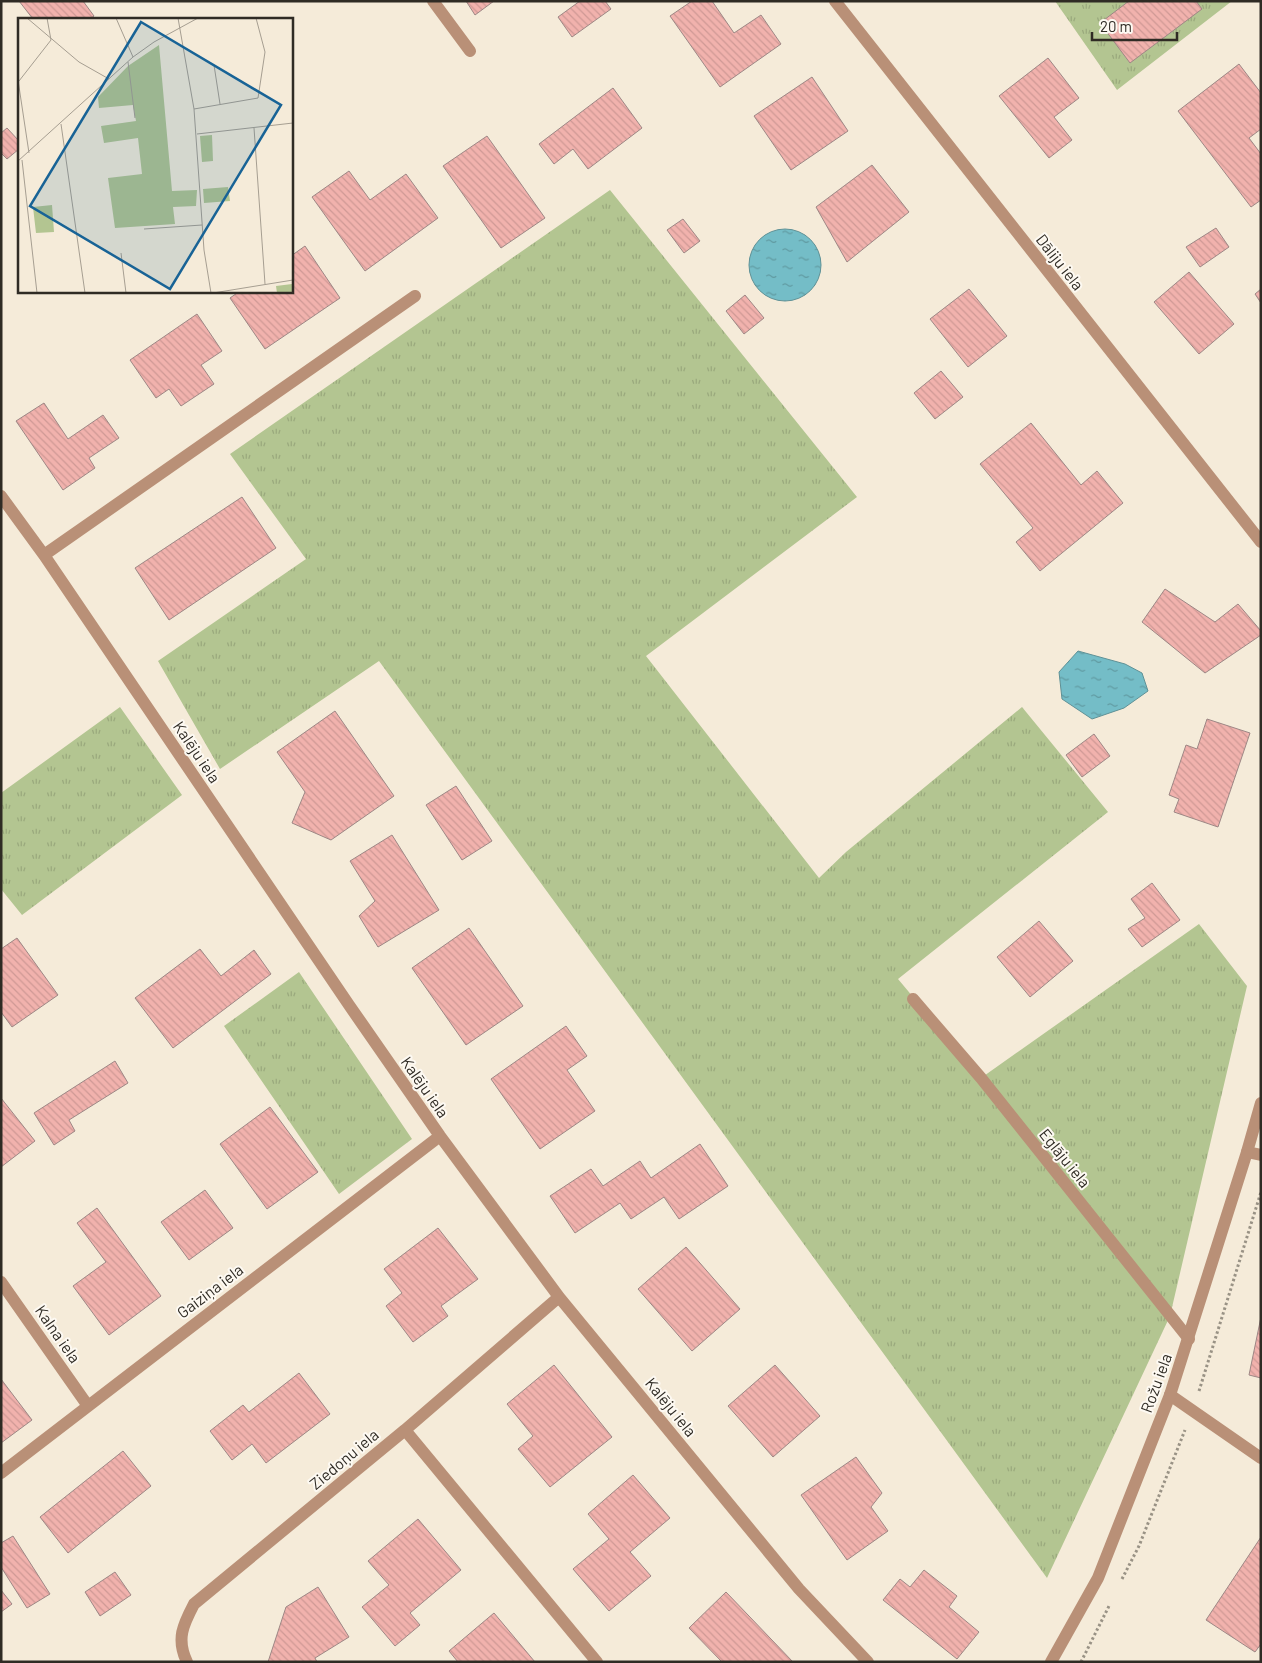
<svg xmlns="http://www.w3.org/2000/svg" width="1262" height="1663" font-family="Barlow,sans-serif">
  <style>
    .grass { fill: url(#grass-tufts) }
    .water { fill: url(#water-ripples); stroke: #5f9196 }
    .building { fill: url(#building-back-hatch); stroke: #9d8785 }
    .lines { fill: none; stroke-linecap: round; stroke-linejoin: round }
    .path { stroke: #999285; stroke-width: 3; stroke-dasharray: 2.5 2.5; stroke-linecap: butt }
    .minor { stroke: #b99077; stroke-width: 12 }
    .tertiary { stroke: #b99077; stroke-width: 12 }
    .labels { text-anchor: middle; stroke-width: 4; stroke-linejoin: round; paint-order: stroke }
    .street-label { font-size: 16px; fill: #2f2b24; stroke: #fdf9f2 }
    .inset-road { fill: none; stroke: #a69e91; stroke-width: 1 }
    .view { fill: #186396; fill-opacity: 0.15; stroke: #186396; stroke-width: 2.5 }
    .inset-edge { fill: none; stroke: #2f2b24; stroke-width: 2.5 }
  </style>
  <defs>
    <pattern id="grass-tufts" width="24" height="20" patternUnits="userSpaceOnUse" patternTransform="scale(1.25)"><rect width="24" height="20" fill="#b3c591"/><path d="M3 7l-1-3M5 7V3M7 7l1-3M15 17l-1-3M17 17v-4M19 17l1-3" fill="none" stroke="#9aa97d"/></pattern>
    <pattern id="water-ripples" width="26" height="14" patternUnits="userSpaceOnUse" patternTransform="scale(1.25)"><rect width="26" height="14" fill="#74bdc7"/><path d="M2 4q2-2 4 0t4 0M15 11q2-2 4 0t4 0" fill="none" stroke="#609aa1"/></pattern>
    <pattern id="building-back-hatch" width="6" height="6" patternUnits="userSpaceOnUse" patternTransform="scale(1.25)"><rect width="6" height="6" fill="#f1b2ad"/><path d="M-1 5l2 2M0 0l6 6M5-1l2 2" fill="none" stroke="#cf9995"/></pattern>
  </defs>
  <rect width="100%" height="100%" fill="#f5ebd9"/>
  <path class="grass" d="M1055,1H1232L1117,90Z
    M610,190L857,497L646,656L819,878L846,852L1022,707L1108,812L898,979L981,1078L1199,924L1247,986L1170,1316L1047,1578L379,661L220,769L158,661L306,559L230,454Z
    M120,707L182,795L22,915L1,889V793Z
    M299,972L412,1139L339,1194L224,1026Z"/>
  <path class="water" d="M749 265a36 36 0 1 1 72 0a36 36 0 1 1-72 0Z
    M1078,651L1125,664L1142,673L1148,691L1124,708L1092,719L1062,699L1059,672Z"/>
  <path class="building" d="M19,1H83L94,16L90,19H33Z
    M466,1H494L475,15Z
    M580,1H605L611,9L572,37L558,17Z
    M692,1H712L734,33L761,15L781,44L720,87L670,16Z
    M1129,1H1196L1202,9L1130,63L1100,23Z
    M1048,58L1079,98L1054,117L1072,140L1049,158L999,96Z
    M1239,64L1261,93V129L1249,138L1261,154V200L1251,207L1178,111Z
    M812,77L848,131L791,170L754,116Z
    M613,88L642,128L588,169L573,149L554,164L539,144Z
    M7,128L19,141V149L7,159L1,153V133Z
    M487,136L545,218L501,248L443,166Z
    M872,165L909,212L847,262L816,207Z
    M349,171L370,200L406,174L438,218L365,271L312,197Z
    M683,219L700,241L684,253L667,230Z
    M1216,228L1229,247L1200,267L1186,247Z
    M305,246L340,298L265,349L230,298L240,291H291V256Z
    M1189,272L1234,324L1199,354L1154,302Z
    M969,289L1007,336L968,367L930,319Z
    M1261,289V303L1255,294Z
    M745,295L764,318L744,334L726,311Z
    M197,314L222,351L201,365L214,384L181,406L169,389L156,398L130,360Z
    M941,371L963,397L935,419L914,393Z
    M44,403L68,439L103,415L119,438L89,458L95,468L63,490L16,421Z
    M1031,423L1081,485L1097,471L1123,503L1040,571L1016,542L1033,528L980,464Z
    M242,497L276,548L169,620L135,568Z
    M1165,589L1215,622L1238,604L1261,631V635L1205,673L1142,622Z
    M335,711L394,796L331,840L292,823L305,792L277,752Z
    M1207,719L1250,733L1218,827L1174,812L1179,799L1169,795L1186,745L1197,749Z
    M1094,734L1110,756L1082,777L1066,755Z
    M456,786L492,841L462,860L426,805Z
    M392,835L439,910L378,947L359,916L375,901L350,861Z
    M1152,883L1180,920L1142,947L1128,929L1145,918L1131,899Z
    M1039,921L1073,961L1030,997L997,957Z
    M469,928L523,1006L466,1045L412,968Z
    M17,938L58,995L12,1027L1,1012V949Z
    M200,949L221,976L254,950L271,974L173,1048L135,998Z
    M566,1026L587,1056L567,1070L595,1111L540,1149L491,1079Z
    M115,1061L128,1083L69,1120L75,1131L54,1145L34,1113Z
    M1,1098L35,1141L1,1167Z
    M270,1107L318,1172L267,1209L220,1144Z
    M700,1144L728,1186L679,1219L664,1197L631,1219L620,1203L575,1233L550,1196L591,1169L603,1186L640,1161L651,1178Z
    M205,1190L233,1228L189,1260L161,1222Z
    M97,1208L161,1296L109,1335L73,1286L106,1262L77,1223Z
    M438,1228L478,1279L441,1306L448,1316L413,1342L386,1306L402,1293L384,1269Z
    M686,1247L740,1309L692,1351L638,1289Z
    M1261,1317V1378L1249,1375Z
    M554,1365L612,1437L550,1487L518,1449L533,1436L507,1404Z
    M775,1365L820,1416L773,1457L728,1406Z
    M299,1373L330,1414L266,1463L252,1444L232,1460L210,1431L243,1405L249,1412Z
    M1,1379L32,1420L1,1443Z
    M123,1451L151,1486L68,1553L40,1517Z
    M856,1457L882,1493L871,1507L888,1531L847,1560L801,1495Z
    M633,1475L670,1518L630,1552L651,1576L609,1611L573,1569L609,1539L588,1514Z
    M418,1519L461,1570L410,1613L420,1625L395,1646L362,1607L389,1585L368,1561Z
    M13,1536L50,1594L27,1608L1,1567V1543Z
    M1261,1537V1644L1255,1652L1206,1620Z
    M924,1570L957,1596L949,1607L979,1632L957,1659L883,1600L900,1579L910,1587Z
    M115,1572L131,1595L100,1616L85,1592Z
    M318,1587L349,1637L315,1658L317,1662H268L286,1607Z
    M1,1590L12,1604L1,1612Z
    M726,1592L793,1662H722L689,1628Z
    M494,1613L535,1662H458L449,1651Z"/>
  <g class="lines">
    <path class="path" d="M1199,1391L1261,1192
      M1122,1579L1139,1546L1185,1430
      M1081,1662L1110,1604"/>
    <path class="minor" d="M433,1L470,51
      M835,1L1261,542
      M1,496L44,555L349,1005L440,1136L559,1297L799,1589L868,1662
      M44,555L415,296
      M913,999L981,1078L1189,1339
      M1247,1152L1261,1155
      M1,1282L88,1406
      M1170,1395L1261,1458
      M405,1430L597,1662
      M1,1473L440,1136
      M187,1662C176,1639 183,1625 194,1604L405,1430L559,1297"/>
    <path class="tertiary" d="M1051,1662L1098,1578L1170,1395L1247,1152L1261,1103"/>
  </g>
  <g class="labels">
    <g class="street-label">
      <text transform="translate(1060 262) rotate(52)" y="6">Dāliju iela</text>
      <text transform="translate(197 752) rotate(56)" y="6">Kalēju iela</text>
      <text transform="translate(425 1087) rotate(55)" y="6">Kalēju iela</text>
      <text transform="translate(1065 1158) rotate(51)" y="6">Eglāju iela</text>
      <text transform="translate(210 1291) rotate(-37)" y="6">Gaiziņa iela</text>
      <text transform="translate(58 1334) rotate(55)" y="6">Kalna iela</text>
      <text transform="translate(1156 1383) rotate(-70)" y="6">Rožu iela</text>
      <text transform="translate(671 1407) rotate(51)" y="6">Kalēju iela</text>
      <text transform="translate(344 1459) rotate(-40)" y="6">Ziedoņu iela</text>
    </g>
  </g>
  <g transform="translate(18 18)">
    <rect width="275" height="275" fill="#f5ebd9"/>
    <path d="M141,27L154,173L179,172L178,188L155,189L157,206L97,210L90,160L124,156L120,120L86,125L83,108L118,103L115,87L81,90L80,79L110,48ZM194,117L195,143L184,144L182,118ZM210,169L212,183L186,185L185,171ZM34,187L36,214L18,215L15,189ZM274,266V275H259L258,268Z" fill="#b3c591"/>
    <path class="inset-road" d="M9,0L61,44L91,61M98,0L115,39M160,0L176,91L186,232L193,275M110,44L117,100M196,47L202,86M0,62L11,135M1,63L33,22L29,0M176,91L240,80L247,34L238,0M43,106L67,275M236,110L247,266M179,116L275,105M4,142L19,275M0,143L115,39L136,24L180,0M126,211L184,207M103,235L108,275M195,275L275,262"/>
    <path class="view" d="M123,4L263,87L152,271L12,188Z"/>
    <rect width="275" height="275" class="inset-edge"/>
  </g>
  <rect width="1262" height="1663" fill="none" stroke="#2f2b24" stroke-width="5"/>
  <path d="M1092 32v8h85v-8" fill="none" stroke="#2f2b24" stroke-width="2.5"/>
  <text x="1100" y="32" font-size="15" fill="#2f2b24" stroke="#fdf9f2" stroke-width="4" paint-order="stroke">20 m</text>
</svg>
